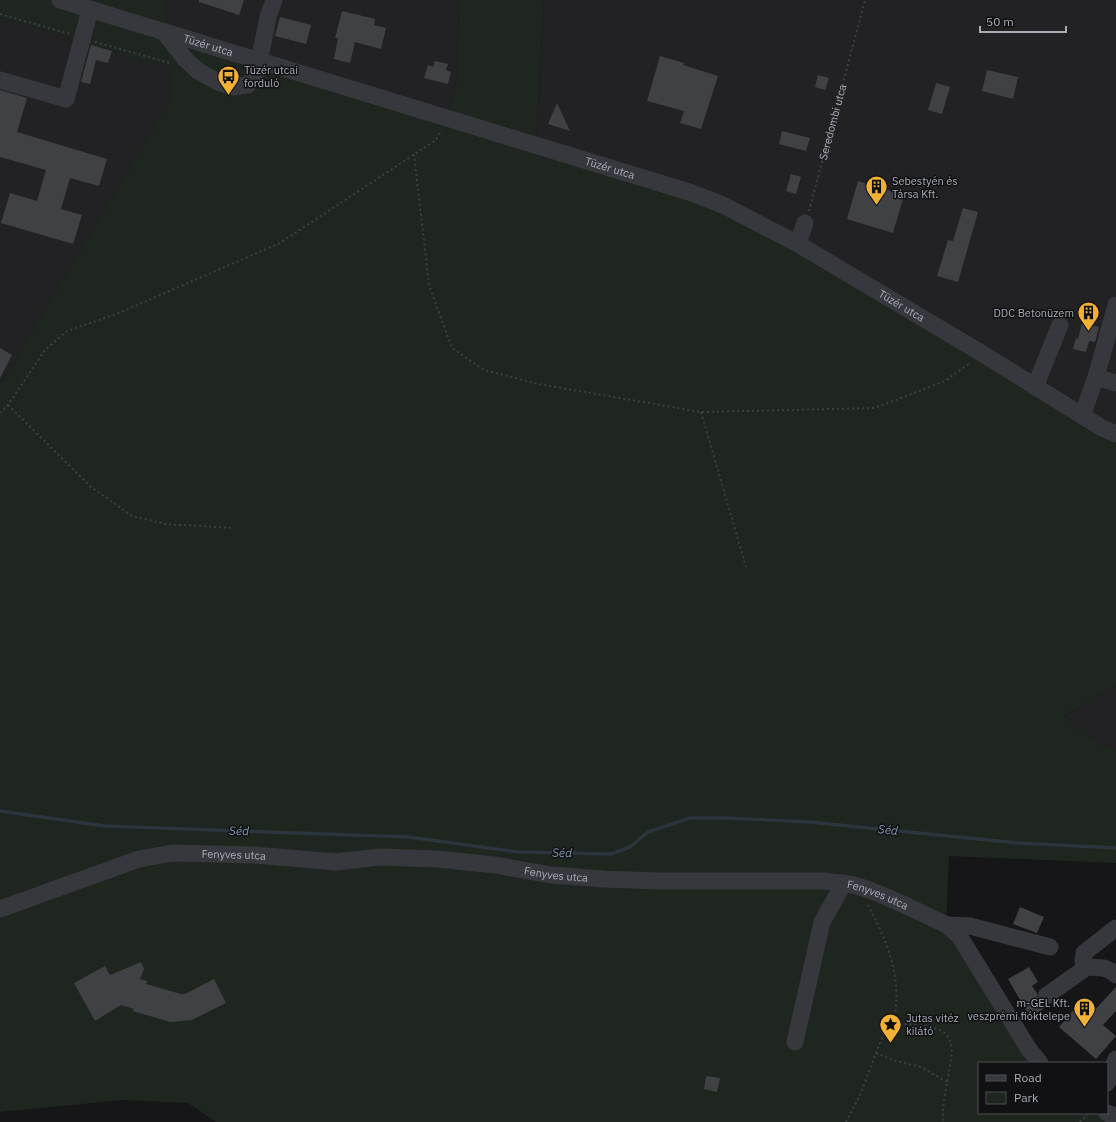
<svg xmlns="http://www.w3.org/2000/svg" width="1116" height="1122" font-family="'IBM Plex Sans',sans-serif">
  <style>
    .built { fill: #222225 }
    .green { fill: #1e261f }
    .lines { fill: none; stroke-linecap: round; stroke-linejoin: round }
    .stream { stroke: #2c353c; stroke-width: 3.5 }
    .building { fill: #404145 }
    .path { stroke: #3d3f44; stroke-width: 2; stroke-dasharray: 2 3; stroke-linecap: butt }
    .minor { stroke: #37383d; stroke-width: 17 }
    .labels { text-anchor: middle; stroke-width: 3; stroke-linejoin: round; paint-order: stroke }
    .street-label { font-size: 11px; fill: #a8adb8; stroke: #111113 }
    .poi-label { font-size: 11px; fill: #a8adb8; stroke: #111113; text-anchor: start }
    .water-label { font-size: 12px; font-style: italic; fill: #7f9bb3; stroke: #111113 }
  </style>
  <rect width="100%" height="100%" fill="#161618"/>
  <path class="built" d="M165,0H459L457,78L448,116L167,32Z
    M544,0H1116V433L536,142Z
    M0,17L171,68V98L0,384Z
    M1116,686V751L1096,741L1064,716Z"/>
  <path class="green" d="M0,0H165L167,32L448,116L457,78L459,0H544L536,142L692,189L1116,433V686L1064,716L1096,741L1116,751V863L949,856L946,926L1039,1063H979V1113H1103L1116,1122H216L188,1103L124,1100L0,1112V384L171,98L170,68L0,17Z"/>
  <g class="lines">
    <path class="stream" d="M0,811L105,826L409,837L518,852L611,854L630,847L648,832L690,818H725L809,822L1018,843L1116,848"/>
  </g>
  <path class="building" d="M199,0H244L239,15L199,2Z
    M342,11L375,19L374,25L386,28L381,49L355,42L350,63L334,59L338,38H335Z
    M280,17L311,25L306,44L275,36Z
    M91,45L112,51L108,63L96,60L90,84L81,82Z
    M660,56L684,63L683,65L718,76L701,129L680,123L684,111L647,101Z
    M435,61L448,64L446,70L451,72L448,84L424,78L428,65L433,67Z
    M987,70L1018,77L1013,99L982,91Z
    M818,75L829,78L825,90L815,87Z
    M936,83L950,87L942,114L928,110Z
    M0,90L27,98L17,132L107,159L99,186L70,178L61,209L82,215L73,244L1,223L10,193L37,201L46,170L0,157Z
    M557,103L570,131L548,124Z
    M782,131L810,138L806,151L779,144Z
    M791,174L801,177L796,194L786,191Z
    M858,181L904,195L893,233L847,219Z
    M963,208L978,212L958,282L937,276L948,240L953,241Z
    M1082,323L1099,327L1095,342L1089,341L1086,352L1073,349L1076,338L1078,339Z
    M0,348L12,355L0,378Z
    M1020,907L1044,917L1037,933L1013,924Z
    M141,962L144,969L140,979L147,981L146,984L181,994H185L214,979L226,1003L192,1020L170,1022L133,1011L134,1009L121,1005L95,1021L74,983L105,966L110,975Z
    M1029,967L1038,982L1032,986L1037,993L1038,1001L1045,1008L1030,1017L1008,979Z
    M1116,987V1011L1103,1025L1116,1036L1096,1059L1059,1027L1079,1004L1091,1014Z
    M706,1076L720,1078L717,1092L704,1089Z"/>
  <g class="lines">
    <g class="path">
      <path d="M0,14L70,34"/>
      <path d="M95,42L170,63"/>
      <path d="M414,154L429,285L452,348L484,370L538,384L701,412L875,408L945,381L970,363"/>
      <path id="s1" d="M809,211L865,0"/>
      <path d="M8,405L91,487L132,516L165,524L233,528"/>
      <path d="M701,412L746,567"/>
      <path d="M0,413L8,405L45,350L67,331L119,313L280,243L436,140L441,130"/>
      <path d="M868,905C885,937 899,969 896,1006C896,1013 892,1021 891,1027"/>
      <path d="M876,1053L896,1061L921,1067L947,1082"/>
      <path d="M846,1122L860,1095L883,1035C884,1033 885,1031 887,1030C897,1019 936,1025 946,1034C949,1037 950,1041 951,1045C953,1054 950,1064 949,1073C946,1089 942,1105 943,1122"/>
      <path d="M1080,1122L1089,1113"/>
    </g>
    <g class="minor">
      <path id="s2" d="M60,0L689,192L723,205L798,244L983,354L1102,428L1116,434"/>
      <path d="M165,33L185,59L198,71L220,83L233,87L248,85L257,72L268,17L274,0"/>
      <path d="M0,80L66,99L90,10"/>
      <path d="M798,244L805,223"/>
      <path d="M1096,377L1116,383"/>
      <path d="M1035,387L1060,325"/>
      <path d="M1082,416L1096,377L1116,305"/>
      <path id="s3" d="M0,909L139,859L173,853L253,855L336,862L380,857L437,859L495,865L551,875L603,879L658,881H826C836,883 847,883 857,886C888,895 918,912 947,925L960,937L1028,1048L1040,1063"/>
      <path d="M947,925L970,926L1050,947"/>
      <path d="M1087,967L1083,961L1084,953L1116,928"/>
      <path d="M1046,996L1087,967L1104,968L1113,972L1116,975"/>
      <path d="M795,1042L822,922L844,883"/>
      <path d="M1107,1083L1116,1059"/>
      <path d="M1107,1113L1116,1116"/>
    </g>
  </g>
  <defs>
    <symbol id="bus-pin" viewBox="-11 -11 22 30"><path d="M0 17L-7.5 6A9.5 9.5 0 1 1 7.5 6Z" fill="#f2b134" stroke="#111113"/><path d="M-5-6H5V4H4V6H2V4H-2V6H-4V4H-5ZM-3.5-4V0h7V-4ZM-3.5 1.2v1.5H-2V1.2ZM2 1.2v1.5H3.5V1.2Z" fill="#111"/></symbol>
    <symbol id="building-pin" viewBox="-11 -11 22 30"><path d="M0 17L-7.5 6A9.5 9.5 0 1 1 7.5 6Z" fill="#f2b134" stroke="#111113"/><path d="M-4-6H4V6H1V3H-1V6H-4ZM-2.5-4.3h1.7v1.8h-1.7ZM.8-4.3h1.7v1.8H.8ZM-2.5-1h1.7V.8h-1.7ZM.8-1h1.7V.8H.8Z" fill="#111"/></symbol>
    <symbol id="sight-pin" viewBox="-11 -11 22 30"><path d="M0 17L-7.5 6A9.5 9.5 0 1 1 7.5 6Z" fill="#f2b134" stroke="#111113"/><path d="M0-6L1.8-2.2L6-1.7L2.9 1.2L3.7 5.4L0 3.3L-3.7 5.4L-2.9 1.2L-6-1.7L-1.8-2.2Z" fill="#111"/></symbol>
  </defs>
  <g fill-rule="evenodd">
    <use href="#bus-pin" x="216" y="64" width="25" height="34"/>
    <use href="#building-pin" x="864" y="174" width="25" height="34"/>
    <use href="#building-pin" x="1076" y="300" width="25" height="34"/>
    <use href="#building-pin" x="1072" y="996" width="25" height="34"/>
    <use href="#sight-pin" x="878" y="1012" width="25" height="34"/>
  </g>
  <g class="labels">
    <g class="street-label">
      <text dy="4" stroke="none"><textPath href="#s2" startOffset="155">Tüzér utca</textPath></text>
      <text dy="4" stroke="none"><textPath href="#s1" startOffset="92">Seredombi utca</textPath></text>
      <text dy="4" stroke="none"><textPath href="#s2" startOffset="575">Tüzér utca</textPath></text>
      <text dy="4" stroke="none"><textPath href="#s2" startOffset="899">Tüzér utca</textPath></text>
      <text dy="4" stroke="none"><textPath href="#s3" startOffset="243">Fenyves utca</textPath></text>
      <text dy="4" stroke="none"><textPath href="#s3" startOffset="567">Fenyves utca</textPath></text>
      <text dy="4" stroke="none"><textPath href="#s3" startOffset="891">Fenyves utca</textPath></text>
    </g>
    <g class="poi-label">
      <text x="244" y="74">Tüzér utcai<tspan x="244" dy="13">forduló</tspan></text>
      <text x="892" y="185">Sebestyén és<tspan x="892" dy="13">Társa Kft.</tspan></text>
      <text x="1074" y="317" text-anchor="end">DDC Betonüzem</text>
      <text x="1070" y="1007" text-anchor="end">m-GEL Kft.<tspan x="1070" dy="13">veszprémi fióktelepe</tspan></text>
      <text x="906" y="1022">Jutas vitéz<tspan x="906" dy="13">kilátó</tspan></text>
    </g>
    <g class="water-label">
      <text transform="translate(888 830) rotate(6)" y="4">Séd</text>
      <text transform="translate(239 831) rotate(2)" y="4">Séd</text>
      <text transform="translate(562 853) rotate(1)" y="4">Séd</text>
    </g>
  </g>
  <rect x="978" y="1062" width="130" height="52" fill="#111113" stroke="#4d4f55"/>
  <rect x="986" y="1075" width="20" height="6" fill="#37383d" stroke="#4d4f55"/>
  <text x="1014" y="1082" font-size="12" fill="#a8adb8">Road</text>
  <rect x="986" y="1092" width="20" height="12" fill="#1e261f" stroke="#4d4f55"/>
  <text x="1014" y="1102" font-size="12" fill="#a8adb8">Park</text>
  <path d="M980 26v6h86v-6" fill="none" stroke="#a8adb8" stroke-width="2"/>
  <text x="986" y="26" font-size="12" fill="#a8adb8" stroke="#111113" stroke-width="3" paint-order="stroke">50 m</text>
</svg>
